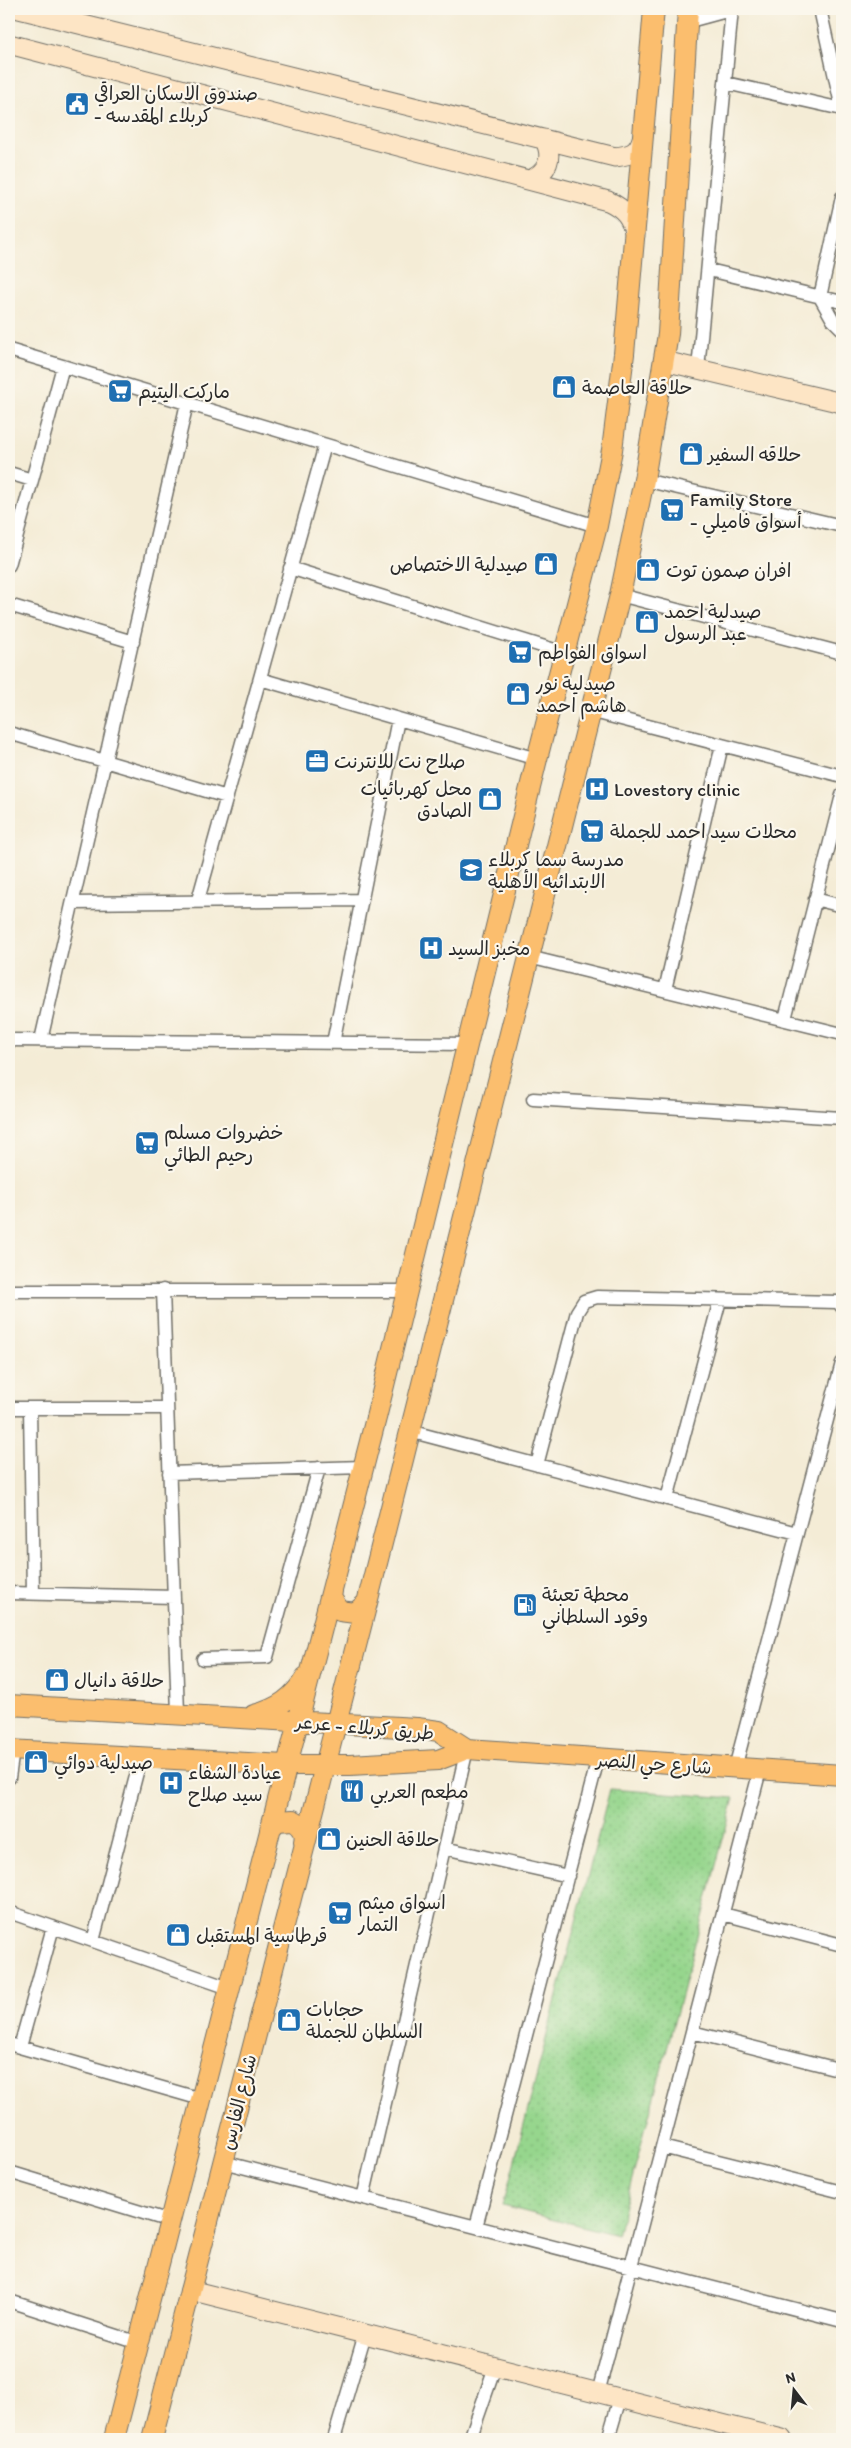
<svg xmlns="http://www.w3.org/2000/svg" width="851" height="2448" font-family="Itim,'Playpen Sans Arabic',sans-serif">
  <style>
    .grass { fill: url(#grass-dots); stroke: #60805c }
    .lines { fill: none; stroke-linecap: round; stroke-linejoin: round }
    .street-casing { stroke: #716f67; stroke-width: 15 }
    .secondary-casing { stroke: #716f67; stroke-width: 21 }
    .primary-casing { stroke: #716f67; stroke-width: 22 }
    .street { stroke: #fff; stroke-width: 12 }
    .secondary { stroke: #fde5c5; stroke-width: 19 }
    .primary { stroke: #fbbe6e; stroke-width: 20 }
    .labels { text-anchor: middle; stroke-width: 4.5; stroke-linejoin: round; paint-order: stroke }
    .poi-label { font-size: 19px; fill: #2b2b2b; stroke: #fbf7ec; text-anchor: start }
    .street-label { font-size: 19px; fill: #2b2b2b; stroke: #fbf7ec }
  </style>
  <defs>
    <pattern id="grass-dots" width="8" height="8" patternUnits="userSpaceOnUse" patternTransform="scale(1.25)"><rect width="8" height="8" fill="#96d68d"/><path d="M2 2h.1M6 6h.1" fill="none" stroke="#81b87a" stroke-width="1.8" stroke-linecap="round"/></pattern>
  </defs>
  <rect width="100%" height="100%" fill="#fbf7ec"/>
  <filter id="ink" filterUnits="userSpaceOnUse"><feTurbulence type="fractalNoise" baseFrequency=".02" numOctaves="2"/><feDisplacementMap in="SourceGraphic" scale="10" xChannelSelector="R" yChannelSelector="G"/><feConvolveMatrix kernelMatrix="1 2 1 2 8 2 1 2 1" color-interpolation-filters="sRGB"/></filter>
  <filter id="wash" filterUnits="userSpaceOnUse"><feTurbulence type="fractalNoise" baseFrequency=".0096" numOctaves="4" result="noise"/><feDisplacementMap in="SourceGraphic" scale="20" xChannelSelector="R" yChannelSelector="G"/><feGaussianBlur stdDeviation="1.12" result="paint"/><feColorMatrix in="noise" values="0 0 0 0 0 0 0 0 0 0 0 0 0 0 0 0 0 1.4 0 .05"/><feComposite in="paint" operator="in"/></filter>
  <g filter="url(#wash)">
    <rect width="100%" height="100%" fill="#f4ecd6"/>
    <path class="grass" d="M610,1789L734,1798L617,2235L503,2206Z"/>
  </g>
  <g filter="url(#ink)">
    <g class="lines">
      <defs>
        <path id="street" d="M820,9L842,109
          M686,22L734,9
          M726,83L842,109
          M842,197L820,297L833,320L842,329
          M709,270L842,302
          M9,350L597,526
          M698,369L732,9
          M9,473L32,480
          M644,480L842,526
          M9,565L63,366
          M290,568L564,653
          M620,595L842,653
          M9,605L133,642
          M260,679L537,759
          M590,711L842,776
          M9,733L227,797
          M815,899L842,906
          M198,900L325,445
          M73,903L361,900
          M529,957L842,1034
          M665,990L722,745
          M785,1019L842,795
          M9,1040L468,1044
          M41,1040L187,403
          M333,1043L398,719
          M533,1099L842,1118
          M163,1290L178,1713
          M9,1291H407
          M9,1408H167
          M30,1408L33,1594
          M409,1431L797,1533
          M537,1465L577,1312L584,1301L597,1297L838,1302L842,1307
          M169,1473L363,1467
          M667,1499L720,1300
          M9,1593L174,1597
          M203,1659L267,1657L319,1468
          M735,1768L842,1363
          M9,1778L13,1750
          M444,1848L568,1876
          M9,1912L229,1988
          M723,1914L842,1945
          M93,1941L141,1757
          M692,2032L842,2070
          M9,2044L201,2099
          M20,2047L53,1927
          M662,2147L842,2192
          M223,2162L842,2321
          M9,2172L170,2221
          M363,2198L467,1749
          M476,2227L598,1759
          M9,2301L139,2343
          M598,2393L760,1770
          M334,2439L365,2334
          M470,2439L495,2367
          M608,2439L620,2398"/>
        <path id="secondary" d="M19,9L615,157C630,155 637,154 642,139
          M9,44L608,201C625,209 631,217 635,235
          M530,180C548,172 554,157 544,139
          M664,361L842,403
          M190,2290L782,2439"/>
        <path id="primary" d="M332,1591L331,1598L340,1611L355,1613L367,1603
          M9,1705L417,1728L439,1731L467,1749
          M254,1715C277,1709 294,1698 306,1677
          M9,1750L286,1765H350L438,1760L467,1749L842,1775
          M270,1829L277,1821L293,1820C303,1825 306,1832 304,1842
          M114,2439L377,1414L537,759L597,526L612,450L624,354L654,9
          M152,2439L367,1603L620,595L644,480L668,334L688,9"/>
      </defs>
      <use href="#street" class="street-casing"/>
      <use href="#secondary" class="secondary-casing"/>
      <use href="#primary" class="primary-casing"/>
      <use href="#street" class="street"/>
      <use href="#secondary" class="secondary"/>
      <use href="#primary" class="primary"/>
    </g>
  </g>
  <defs>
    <symbol id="civic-square" viewBox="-11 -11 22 22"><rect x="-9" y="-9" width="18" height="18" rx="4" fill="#1f6fb2" stroke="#fbf7ec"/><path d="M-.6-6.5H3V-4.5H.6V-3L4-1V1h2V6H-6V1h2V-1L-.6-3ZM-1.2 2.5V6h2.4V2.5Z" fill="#fff"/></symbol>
    <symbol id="shop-square" viewBox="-11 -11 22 22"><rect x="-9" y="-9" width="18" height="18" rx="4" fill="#1f6fb2" stroke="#fbf7ec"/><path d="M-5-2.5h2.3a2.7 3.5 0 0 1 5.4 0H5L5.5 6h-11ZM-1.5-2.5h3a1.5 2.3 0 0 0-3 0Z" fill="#fff"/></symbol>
    <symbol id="supermarket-square" viewBox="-11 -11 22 22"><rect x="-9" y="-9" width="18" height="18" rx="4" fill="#1f6fb2" stroke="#fbf7ec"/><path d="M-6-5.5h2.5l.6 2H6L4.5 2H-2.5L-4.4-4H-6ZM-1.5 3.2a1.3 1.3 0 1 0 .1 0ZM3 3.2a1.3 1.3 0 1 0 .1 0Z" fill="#fff"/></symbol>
    <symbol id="office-square" viewBox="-11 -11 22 22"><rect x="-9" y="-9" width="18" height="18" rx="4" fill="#1f6fb2" stroke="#fbf7ec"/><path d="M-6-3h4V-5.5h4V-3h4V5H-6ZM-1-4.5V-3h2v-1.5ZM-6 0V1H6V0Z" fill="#fff"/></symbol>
    <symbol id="hospital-square" viewBox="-11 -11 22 22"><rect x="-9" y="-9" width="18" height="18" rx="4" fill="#1f6fb2" stroke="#fbf7ec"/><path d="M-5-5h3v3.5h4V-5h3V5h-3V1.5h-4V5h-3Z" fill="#fff"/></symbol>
    <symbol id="school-square" viewBox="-11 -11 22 22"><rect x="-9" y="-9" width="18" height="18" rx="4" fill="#1f6fb2" stroke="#fbf7ec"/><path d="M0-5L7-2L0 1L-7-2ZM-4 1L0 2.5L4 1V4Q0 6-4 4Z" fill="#fff"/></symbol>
    <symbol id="fuel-square" viewBox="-11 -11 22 22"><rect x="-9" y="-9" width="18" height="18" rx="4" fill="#1f6fb2" stroke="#fbf7ec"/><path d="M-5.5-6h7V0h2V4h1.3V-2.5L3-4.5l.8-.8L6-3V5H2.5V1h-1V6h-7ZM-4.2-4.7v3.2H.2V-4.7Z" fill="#fff"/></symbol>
    <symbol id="restaurant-square" viewBox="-11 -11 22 22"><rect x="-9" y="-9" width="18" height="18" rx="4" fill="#1f6fb2" stroke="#fbf7ec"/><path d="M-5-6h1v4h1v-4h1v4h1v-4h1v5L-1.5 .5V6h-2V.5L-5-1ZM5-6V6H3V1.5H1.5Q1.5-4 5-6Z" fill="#fff"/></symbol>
  </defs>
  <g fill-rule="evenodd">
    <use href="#civic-square" x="63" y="90" width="28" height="28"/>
    <use href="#shop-square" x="550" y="373" width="28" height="28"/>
    <use href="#supermarket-square" x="106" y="377" width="28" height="28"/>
    <use href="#shop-square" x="677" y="440" width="28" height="28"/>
    <use href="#supermarket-square" x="658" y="496" width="28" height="28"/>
    <use href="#shop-square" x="532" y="550" width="28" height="28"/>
    <use href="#shop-square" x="634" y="556" width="28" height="28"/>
    <use href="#shop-square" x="633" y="608" width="28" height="28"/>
    <use href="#supermarket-square" x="506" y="638" width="28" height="28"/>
    <use href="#shop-square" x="504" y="680" width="28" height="28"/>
    <use href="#office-square" x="303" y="747" width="28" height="28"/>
    <use href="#hospital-square" x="583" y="775" width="28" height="28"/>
    <use href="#shop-square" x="476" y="785" width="28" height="28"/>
    <use href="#supermarket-square" x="578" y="817" width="28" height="28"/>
    <use href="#school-square" x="457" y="856" width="28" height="28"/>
    <use href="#hospital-square" x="417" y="934" width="28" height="28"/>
    <use href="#supermarket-square" x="133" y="1129" width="28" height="28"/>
    <use href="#fuel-square" x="511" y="1591" width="28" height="28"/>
    <use href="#shop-square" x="43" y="1666" width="28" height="28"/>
    <use href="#shop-square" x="22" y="1748" width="28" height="28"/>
    <use href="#hospital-square" x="157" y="1769" width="28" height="28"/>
    <use href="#restaurant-square" x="338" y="1777" width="28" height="28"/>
    <use href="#shop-square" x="315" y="1825" width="28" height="28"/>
    <use href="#supermarket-square" x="326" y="1899" width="28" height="28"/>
    <use href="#shop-square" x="164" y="1921" width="28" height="28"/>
    <use href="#shop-square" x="275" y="2006" width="28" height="28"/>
  </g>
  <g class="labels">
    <g class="poi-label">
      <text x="94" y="100">صندوق الاسكان العراقي<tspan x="94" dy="22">- كربلاء المقدسه</tspan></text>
      <text x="582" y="394">حلاقة العاصمة</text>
      <text x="138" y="398">ماركت اليتيم</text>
      <text x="708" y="461">حلاقه السفير</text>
      <text x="690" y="506">Family Store<tspan x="690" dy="22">- أسواق فاميلي</tspan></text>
      <text x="528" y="571" text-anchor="end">صيدلية الاختصاص</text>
      <text x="666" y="577">افران صمون توت</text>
      <text x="664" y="618">صيدلية احمد<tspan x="664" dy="22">عبد الرسول</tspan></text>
      <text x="538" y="659">اسواق الفواطم</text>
      <text x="536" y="690">صيدلية نور<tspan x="536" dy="22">هاشم احمد</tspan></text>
      <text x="334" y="768">صلاح نت للانترنت</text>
      <text x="472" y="795" text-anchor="end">محل كهربائيات<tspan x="472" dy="22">الصادق</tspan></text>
      <text x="614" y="796">Lovestory clinic</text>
      <text x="610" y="838">محلات سيد احمد للجملة</text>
      <text x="488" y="866">مدرسة سما كربلاء<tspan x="488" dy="22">الابتدائيه الأهلية</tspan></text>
      <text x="448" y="955">مخبز السيد</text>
      <text x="164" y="1139">خضروات مسلم<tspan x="164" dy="22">رحيم الطائي</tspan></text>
      <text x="542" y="1601">محطة تعبئة<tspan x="542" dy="22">وقود السلطاني</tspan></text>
      <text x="74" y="1687">حلاقة دانيال</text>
      <text x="54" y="1769">صيدلية دوائي</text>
      <text x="188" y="1779">عيادة الشفاء<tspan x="188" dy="22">سيد صلاح</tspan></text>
      <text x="370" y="1798">مطعم العربي</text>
      <text x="346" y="1846">حلاقة الحنين</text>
      <text x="358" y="1909">اسواق ميثم<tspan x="358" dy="22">التمار</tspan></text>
      <text x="196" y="1942">قرطاسية المستقبل</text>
      <text x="306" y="2016">حجابات<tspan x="306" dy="22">السلطان للجملة</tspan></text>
    </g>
    <g class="street-label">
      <text transform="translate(365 1727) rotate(5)" y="7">طريق كربلاء - عرعر</text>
      <text transform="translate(654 1763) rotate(4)" y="7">شارع حي النصر</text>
      <text transform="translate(238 2102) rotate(-76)" y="7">شارع الفارس</text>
    </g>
  </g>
  <rect width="851" height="2448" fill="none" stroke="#fbf7ec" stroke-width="30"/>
  <g transform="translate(794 2390) rotate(344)" stroke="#fbf7ec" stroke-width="4" paint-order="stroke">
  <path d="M0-4L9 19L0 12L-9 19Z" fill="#2b2b2b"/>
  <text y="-8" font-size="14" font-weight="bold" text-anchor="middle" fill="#2b2b2b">N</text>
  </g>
</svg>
